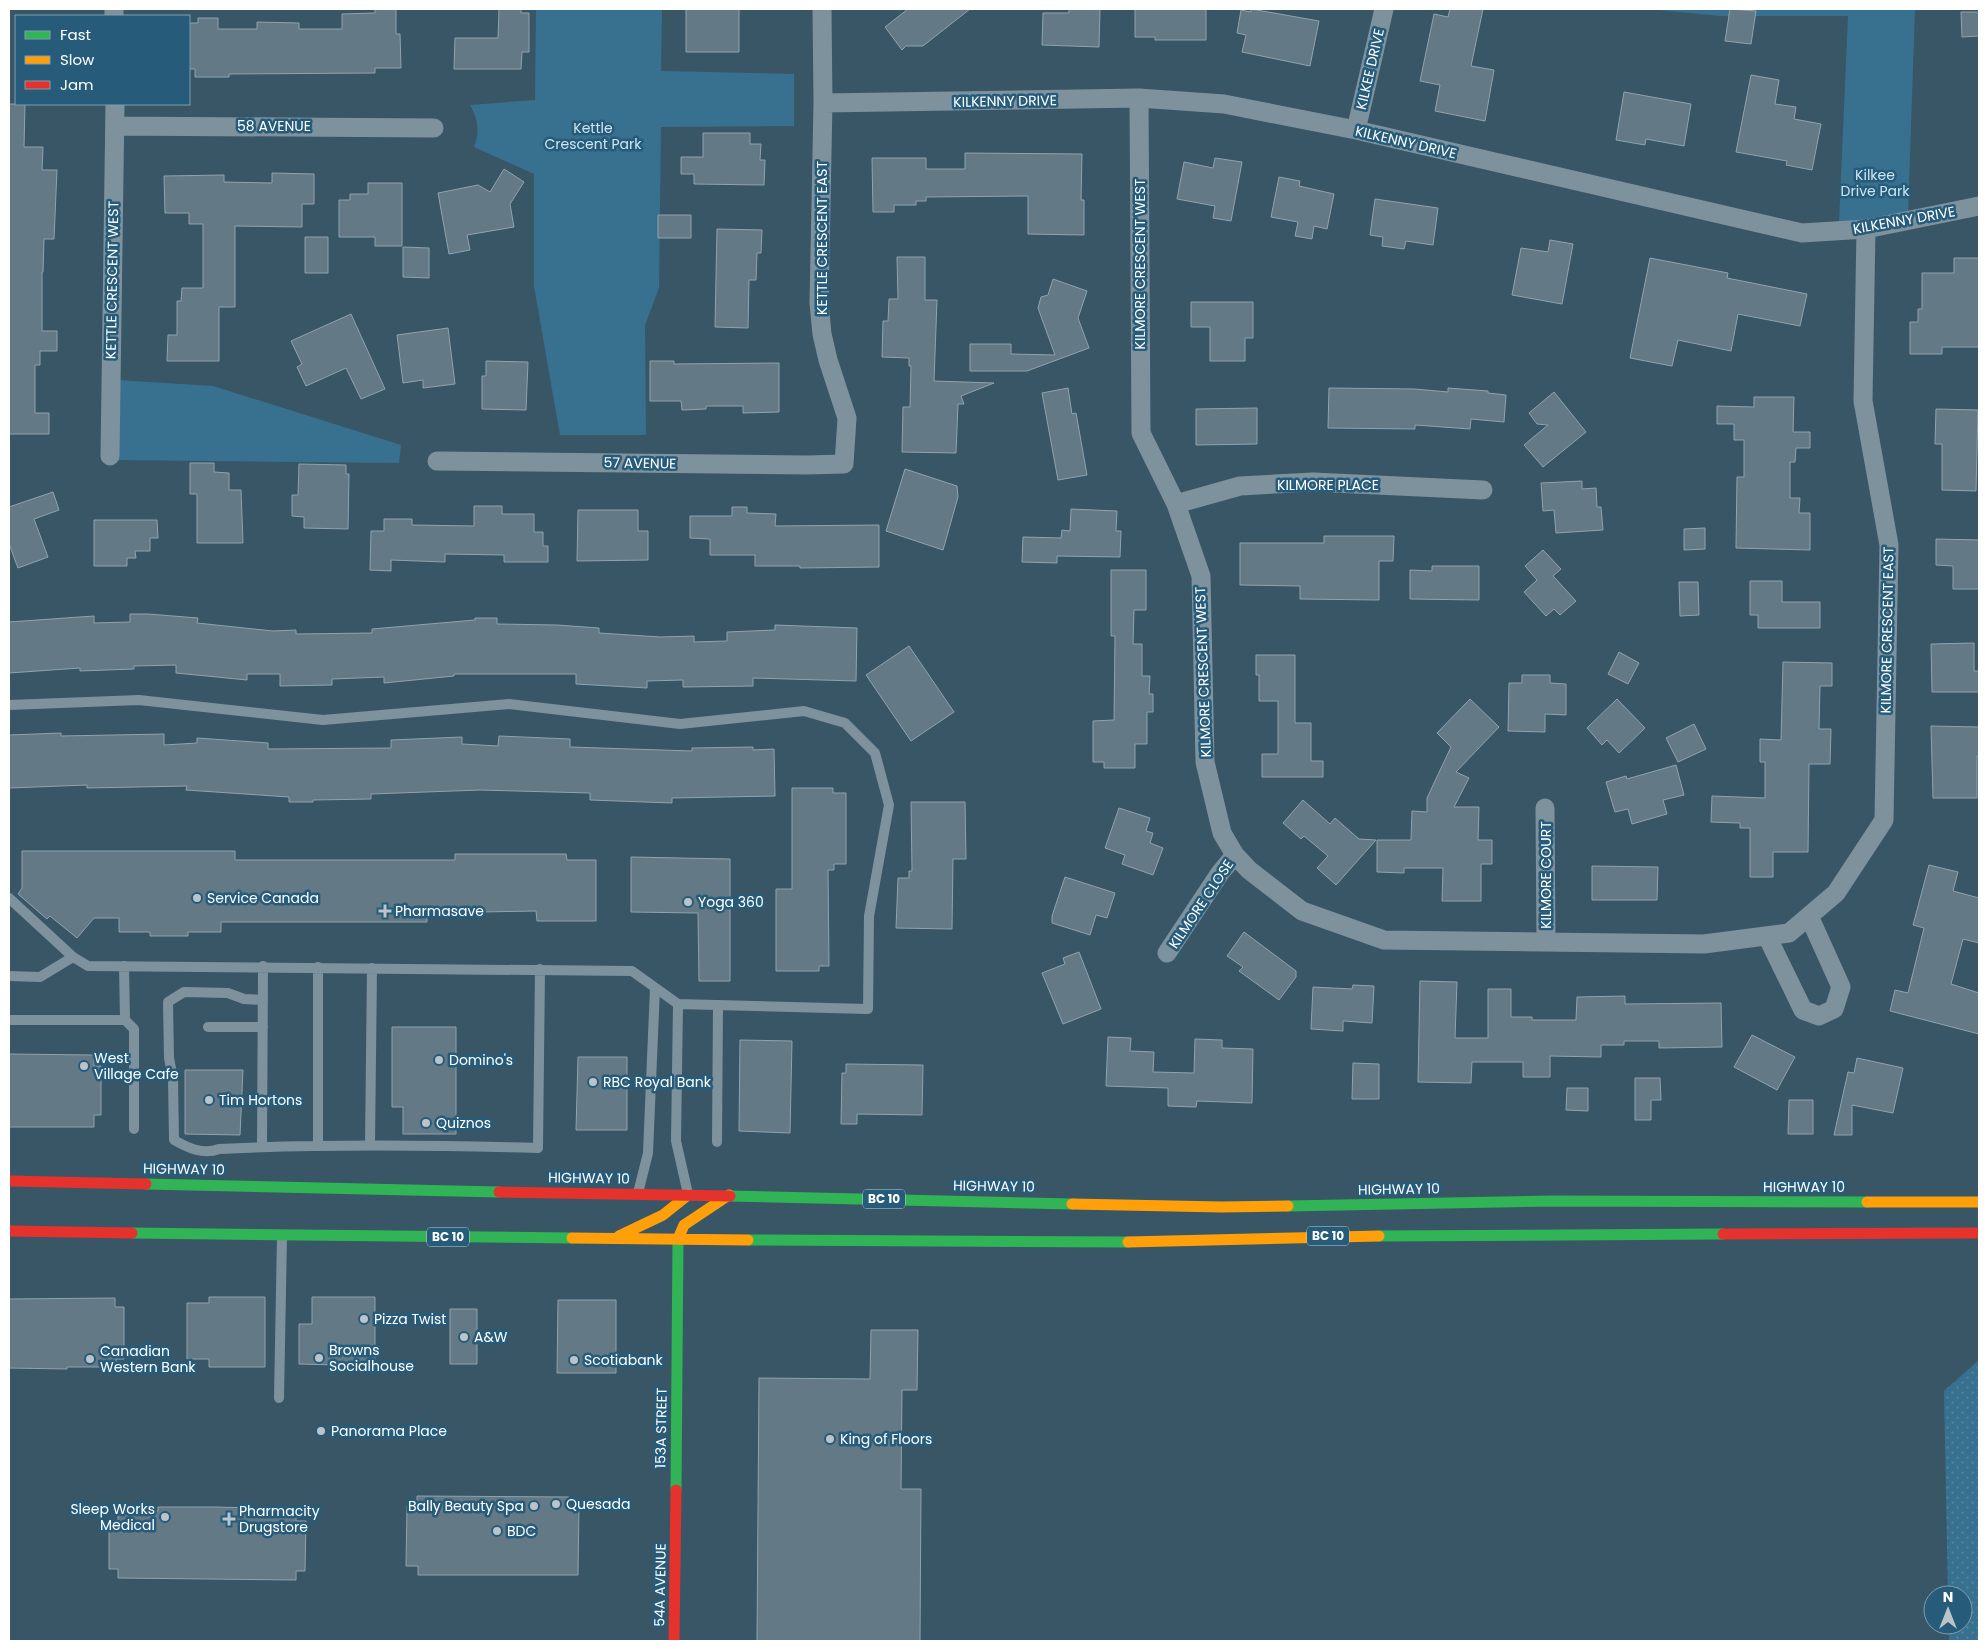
<svg xmlns="http://www.w3.org/2000/svg" width="1988" height="1650" font-family="Poppins,sans-serif">
  <style>
    .grass { fill: url(#grass-dots) }
    .park { fill: #37718f }
    .building { fill: #637985; stroke: #91a3ad }
    .lines { fill: none; stroke-linecap: round; stroke-linejoin: round }
    .lane { stroke: #7e929e; stroke-width: 10 }
    .street { stroke: #7e929e; stroke-width: 19 }
    .fast { stroke: #30b455; stroke-width: 11 }
    .slow { stroke: #ff9f0a; stroke-width: 11 }
    .jam { stroke: #e5322d; stroke-width: 11 }
    .poi-dot { fill: #bac4ca; stroke: #265c7a; stroke-width: 2 }
    .labels { text-anchor: middle; stroke-width: 5; stroke-linejoin: round; paint-order: stroke }
    .shield { fill: #265c7a; stroke: #beced7; stroke-width: 1 }
    .shield-label { font-size: 12px; font-weight: bold; fill: #fff }
    .street-label { font-size: 14px; fill: #fff; stroke: #265c7a }
    .park-label { font-size: 14px; fill: #cce6f3; stroke: #265c7a }
    .poi-label { font-size: 14px; fill: #fff; stroke: #265c7a; text-anchor: start }
  </style>
  <defs>
    <pattern id="grass-dots" width="8" height="8" patternUnits="userSpaceOnUse" patternTransform="scale(1.25)"><rect width="8" height="8" fill="#37718f"/><path d="M2 2h.1M6 6h.1" fill="none" stroke="#5586a0" stroke-width="1.8" stroke-linecap="round"/></pattern>
  </defs>
  <rect width="100%" height="100%" fill="#395667"/>
  <path class="grass" d="M1979,1360V1641H1949V1625H1963V1595H1948L1944,1391Z"/>
  <path class="park" d="M536,9H662L661,71L794,74V126L661,127L659,288L645,325L646,435H560L534,286V174L474,147C480,132 478,118 470,105L535,100Z
    M1648,9H1915L1908,214L1869,222H1839L1848,16H1721Z
    M117,380L213,386L401,445L399,463L115,460Z"/>
  <path class="building" d="M375,9H396V34H400L401,68H375V73L229,74V77H195V69H189V23H198V18H218V29H257V22L299,23V29H342V14L375,13Z
    M499,9H521V13H529V52H522L521,69H454L455,38H498Z
    M686,9H739V52H686Z
    M908,9H970L923,46H906L902,50L885,27Z
    M1069,9H1100L1099,47L1042,45L1043,13H1069Z
    M1135,9H1206V40H1155V37H1135Z
    M1251,9L1319,21L1310,66L1242,52L1246,35L1237,33L1241,10L1251,12Z
    M1450,9H1483L1471,66L1494,70L1485,121L1435,111L1440,85L1420,81L1434,14L1448,17Z
    M1730,9L1756,11L1751,44L1725,41Z
    M1961,12H1979V36L1962,37Z
    M1751,75L1779,80L1775,104L1796,107L1794,119L1821,124L1812,170L1786,165L1787,161L1736,152Z
    M1624,92L1691,104L1684,146L1646,139L1645,145L1616,140Z
    M9,104H25L24,147H43L42,170H57L54,239H44L43,272H42V331H57V351H40V365H35V413H49V434H9Z
    M703,133H750V144H761L760,160H765L764,185L694,184V174H681V157H703Z
    M965,153L1082,154L1081,200H1084V235L1028,234V196L926,197V201H916V205H894V212H873L872,158H926V169H965Z
    M1215,158L1242,162L1231,221L1213,218L1215,206L1177,199L1184,162L1213,168Z
    M504,169L524,182L510,204L514,227L467,235L470,250L449,254L438,193L478,185L490,192Z
    M272,173L314,174V204H302V227L235,226V307H219V361H167L168,335H177V301H181L182,288H203V224H189V213H165L164,176L224,175V182L272,183Z
    M1279,177L1300,181L1299,186L1334,194L1327,229L1314,226L1312,239L1295,236L1298,222L1271,217Z
    M368,183H402V246H375V237H339V200H350V194H368Z
    M1375,199L1438,208L1433,245L1406,241L1404,249L1382,246L1383,237L1370,235Z
    M658,215H691V238H658Z
    M717,229L762,230L761,253H757L756,280H749L748,328L715,327Z
    M305,237H328V273H305Z
    M1550,240L1573,244L1562,304L1512,295L1521,248L1548,252Z
    M403,247L429,248V278L403,277Z
    M897,257H925V300H937L934,381L994,383L961,396L964,404H958L956,453L902,452L903,407H910L911,366H909V358L882,357L883,321H888L889,299H898Z
    M1650,258L1728,273L1727,278L1807,294L1800,326L1738,314L1731,351L1678,340L1672,366L1630,358Z
    M1954,258H1979V347H1942V354H1910V322H1918V309H1922V273H1954Z
    M1053,279L1087,291L1078,318L1089,348L1027,371H970V344H1011V354L1055,355L1038,308L1041,297L1048,295Z
    M1191,302H1253V338H1245V361H1210V327H1191Z
    M351,314L385,389L361,399L346,368L306,386L297,367L302,364L291,341Z
    M448,328L455,384L423,388V380L403,383L397,335Z
    M486,361L528,362L526,410L482,409V376H486Z
    M650,361H674V364L779,363V412L743,413V406H706V409L682,410L681,401H650Z
    M1068,388L1072,414L1076,413L1087,475L1058,480L1042,393Z
    M1329,388L1415,389L1448,392V388L1488,391V393L1506,395L1504,422L1471,419L1470,429L1415,425V429L1328,428Z
    M1554,392L1586,432L1543,467L1524,445L1548,425L1537,424L1529,413Z
    M1754,397H1794L1793,432H1810V448H1796L1795,462H1790V498H1800L1799,513H1810V550L1736,548L1737,477H1744V440H1734V424H1717V406L1754,407Z
    M1257,408V444L1196,445V409Z
    M1936,409L1978,410L1976,491L1942,490V444H1935Z
    M190,463H214V472L229,473V490H241L243,543H197V494H190Z
    M299,464L346,465V474H349L348,529L304,528V517L292,516V495H298Z
    M905,469L957,486L958,497L943,550L886,531Z
    M1582,481V489L1596,488L1597,507H1601L1603,530L1556,533L1554,510L1543,511L1541,483Z
    M53,492L59,510L34,519L48,557L18,568L9,544V507Z
    M474,506H502V514H534V532H543V546H548V562H504V555L445,554V562L391,560V571L370,570L371,531H384V519H412V525L474,526Z
    M732,507H747V513L776,514L775,526L879,525V567L800,568V566H755V555H710V539L690,538V516H732Z
    M1071,509L1117,511L1116,531H1121L1120,557L1057,556V563L1022,562L1023,537L1061,538L1062,530L1070,531Z
    M578,510H638V531H648V560L577,561Z
    M94,520H157L158,538H150V551H135L136,558H127V566H94Z
    M1705,528V549L1684,550V529Z
    M1324,536H1394L1393,561H1379V600L1300,599V586L1240,585V543H1324Z
    M1936,539L1979,540V589H1953V566L1936,565Z
    M1543,550L1561,569L1553,576L1576,601L1560,615L1554,609L1546,616L1524,592L1537,580L1525,566Z
    M1432,566H1479V600L1410,599V570L1432,571Z
    M1111,570H1146V610H1134L1133,644H1142V676H1150L1149,694H1153V712H1147V744H1135V768H1104V762H1093V721L1114,720L1115,636H1111Z
    M1750,581H1782V602H1820V628H1758V615H1750Z
    M1679,582H1698L1699,615L1680,616Z
    M130,614H148L198,618L197,623L273,631L296,630V634L372,633V629L475,620V618H497V624L557,625L599,628V633L660,637L694,636V642L727,641V632L775,630V625L857,628L856,681L753,678V686L683,687V680L647,681V688L576,684V674H454V676L384,683V677L332,679V685L280,686V674H247V680L176,673V665L134,666V669L80,671V668L9,673V622L94,616V623L130,622Z
    M1974,643V671H1979V692H1932L1931,644Z
    M909,646L954,712L911,741L866,675Z
    M1619,652L1639,663L1628,684L1608,674Z
    M1256,655H1295V723H1311V761H1323V777H1262V754H1278V701H1259V675H1256Z
    M1783,662L1832,663V686H1820L1819,729H1831L1830,764H1809L1808,852H1773V877H1750V828H1740V823L1711,822L1712,796L1765,798V762H1760V739L1781,740Z
    M1522,675H1550V683L1566,684V715L1545,714V732L1508,731L1509,683H1522Z
    M1470,699L1499,727L1456,772L1469,778L1454,807H1479L1478,840H1492V864H1481V901H1442L1443,868H1404V873L1377,872V840H1411L1412,811L1427,812V798L1451,747L1437,733Z
    M1617,699L1645,728L1619,753L1607,740L1602,745L1587,728Z
    M1694,724L1706,749L1678,762L1666,738Z
    M1931,726L1979,727V756H1977V798H1933Z
    M61,733V736L164,734V745L197,743V738L268,743V749L391,748V740L462,737V744L498,746L499,736L570,739V747L692,751V748L753,747V750L774,749L775,796L672,798V803L590,800V793L480,790L371,794V799L313,800V802H289V797L186,790L187,786L87,788V785L9,788V735Z
    M1676,765L1684,795L1663,800L1667,814L1632,824L1628,809L1615,812L1606,782L1626,776L1627,779Z
    M792,788H833V793H846V864H834V870H828L829,966H819V971H776V889H792Z
    M1303,800L1330,824L1335,818L1359,839L1376,840L1336,885L1317,868L1328,856L1304,836L1301,839L1283,823Z
    M911,802H965L966,859H953L952,929L896,928L898,878H909V871H912Z
    M1119,808L1150,818L1146,831L1153,833L1150,843L1163,848L1153,875L1122,864L1125,855L1105,848Z
    M22,851H235V860H455V854H566L567,860H596V921H537L536,911L427,913V922H221V932H188V936H150V932H119V918H94L77,938L50,916L47,919L18,894L22,888Z
    M631,857L730,859V981H699L698,913L631,912Z
    M1929,865L1958,872L1953,891L1979,898V943L1963,939L1951,984L1979,993V1034L1890,1011L1895,990L1908,993L1924,928L1913,925Z
    M1592,866L1658,867L1657,900H1592Z
    M1065,877L1115,893L1107,918L1096,915L1090,935L1052,923V916Z
    M1244,932L1296,971V977L1279,1000L1239,971L1243,967L1227,956Z
    M1079,952L1101,1009L1063,1024L1042,973L1065,964L1063,958Z
    M1420,981L1457,982L1455,1038H1488V989H1511V1017H1532V1020H1576L1577,997L1625,996V1004L1721,1003L1722,1047L1659,1048V1041H1624V1045H1601V1057L1550,1056V1077H1523V1062H1472L1471,1083L1418,1082Z
    M1353,985L1374,986L1372,1023L1343,1021V1031L1311,1029L1313,987L1352,989Z
    M392,1027H456V1134H403V1107H392Z
    M1752,1035L1795,1057L1777,1090L1734,1067Z
    M1108,1037L1131,1038L1130,1051L1154,1052L1153,1072L1194,1073L1195,1039L1222,1040V1048L1253,1049L1252,1103L1197,1101L1196,1107L1168,1106V1088L1106,1086Z
    M740,1040L792,1041L790,1133L739,1131Z
    M9,1054L94,1055V1066H101V1115H94V1127H9Z
    M578,1057H627V1130H576Z
    M1857,1058L1903,1068L1893,1113L1852,1105V1135H1834L1848,1072L1854,1073Z
    M1353,1063L1379,1064V1099H1352Z
    M846,1064L923,1065L922,1115L857,1114V1124H841L842,1073H846Z
    M185,1070H243L240,1135L185,1134Z
    M1635,1078H1660L1661,1100H1651V1120H1635Z
    M1567,1088H1588V1111L1566,1110Z
    M1789,1100H1813V1134H1788Z
    M209,1297H265V1367H209V1359H187V1303H209Z
    M312,1297H375V1366L299,1364V1324H312Z
    M115,1298V1307H124V1359H116V1367H67V1369L9,1368V1299Z
    M558,1300H616V1373H557Z
    M450,1309H477V1364H450Z
    M871,1330H918L917,1390H902L901,1489H921L920,1641H757L759,1378L870,1379Z
    M417,1496L569,1497V1507H579L578,1575H418V1566H406L407,1506H417Z
    M158,1507H216L255,1508V1512H296V1521H306L305,1571H296V1580L118,1578V1569H109V1521H118V1511H158Z"/>
  <g class="lines">
    <path class="lane" d="M9,705L139,700L323,720L509,704L680,724L804,711L845,723L875,753L889,805L869,916L868,1009L678,1004L632,971L88,966L73,957L9,898
      M9,976L40,977L73,957
      M263,1000L244,999L228,993L184,992L168,1002L169,1058L173,1079L174,1140C188,1148 203,1155 219,1149C325,1144 431,1145 538,1148L540,969
      M678,1004L676,1141L688,1194
      M9,1020H125L124,966
      M125,1020L134,1029V1129
      M208,1027H263
      M717,1142L718,1005
      M370,1145L372,968
      M318,1146V967
      M262,1147L263,966
      M638,1193L648,1153L655,988
      M279,1398L282,1236"/>
    <path class="street" d="M114,9V16
      M1139,98L1141,433L1176,504L1201,576L1205,762L1222,833L1235,855L1249,870L1302,911L1384,940L1704,944L1789,933L1836,893L1884,820L1889,545L1863,401L1866,229
      M823,103L1139,98L1224,104L1356,130L1802,233L1866,229L1979,206
      M115,126L434,128
      M1356,130L1384,9
      M110,456L115,104
      M437,461L807,465L844,464L847,418L828,360L822,334L819,303L823,103L822,9
      M1176,504L1240,486L1313,482L1483,490
      M1545,808L1546,941
      M1767,936L1803,1010L1819,1016L1834,1009L1841,987L1809,916
      M1167,953L1220,873L1235,855"/>
    <path class="fast" d="M146,1184L499,1192
      M730,1196L1072,1204
      M1288,1206L1552,1201L1867,1202
      M132,1233L572,1238
      M1379,1236L1723,1234
      M748,1240L1128,1242
      M676,1490L678,1239"/>
    <path class="slow" d="M1867,1202H1979
      M1072,1204L1222,1207L1288,1206
      M619,1236L663,1215L688,1195
      M572,1238L748,1240
      M678,1239L684,1225L729,1195
      M1128,1242L1379,1236"/>
    <path class="jam" d="M9,1181L146,1184
      M499,1192L730,1196
      M9,1231L132,1233
      M1723,1234L1979,1233
      M674,1641L676,1490"/>
  </g>
  <g class="poi-dot">
    <circle cx="197" cy="898" r="5"/>
    <circle cx="688" cy="902" r="5"/>
    <path d="M382.5 903.5h5v5h5v5h-5v5h-5v-5h-5v-5h5z"/>
    <circle cx="439" cy="1060" r="5"/>
    <circle cx="84" cy="1066" r="5"/>
    <circle cx="593" cy="1082" r="5"/>
    <circle cx="209" cy="1100" r="5"/>
    <circle cx="426" cy="1123" r="5"/>
    <circle cx="364" cy="1319" r="5"/>
    <circle cx="464" cy="1337" r="5"/>
    <circle cx="319" cy="1358" r="5"/>
    <circle cx="90" cy="1359" r="5"/>
    <circle cx="574" cy="1360" r="5"/>
    <circle cx="321" cy="1431" r="5"/>
    <circle cx="830" cy="1439" r="5"/>
    <circle cx="556" cy="1504" r="5"/>
    <circle cx="534" cy="1506" r="5"/>
    <circle cx="165" cy="1517" r="5"/>
    <path d="M226.5 1511.5h5v5h5v5h-5v5h-5v-5h-5v-5h5z"/>
    <circle cx="497" cy="1531" r="5"/>
  </g>
  <g class="labels">
    <g class="shield">
      <rect x="863" y="1189.5" width="42" height="19" rx="4"/>
      <rect x="1307" y="1226.5" width="42" height="19" rx="4"/>
      <rect x="427" y="1227.5" width="42" height="19" rx="4"/>
    </g>
    <g class="shield-label">
      <text x="884" y="1203">BC 10</text>
      <text x="1328" y="1240">BC 10</text>
      <text x="448" y="1241">BC 10</text>
    </g>
    <g class="street-label">
      <text transform="translate(1370 69) rotate(-77)" y="5">KILKEE DRIVE</text>
      <text transform="translate(1005 101) rotate(-1)" y="5">KILKENNY DRIVE</text>
      <text x="274" y="131">58 AVENUE</text>
      <text transform="translate(1406 142) rotate(13)" y="5">KILKENNY DRIVE</text>
      <text transform="translate(1904 220) rotate(-10)" y="5">KILKENNY DRIVE</text>
      <text transform="translate(822 238) rotate(-90)" y="5">KETTLE CRESCENT EAST</text>
      <text transform="translate(1140 264) rotate(-90)" y="5">KILMORE CRESCENT WEST</text>
      <text transform="translate(112 280) rotate(-89)" y="5">KETTLE CRESCENT WEST</text>
      <text transform="translate(640 463) rotate(1)" y="5">57 AVENUE</text>
      <text x="1328" y="490">KILMORE PLACE</text>
      <text transform="translate(1887 630) rotate(-89)" y="5">KILMORE CRESCENT EAST</text>
      <text transform="translate(1203 672) rotate(-92)" y="5">KILMORE CRESCENT WEST</text>
      <text transform="translate(1546 875) rotate(-90)" y="5">KILMORE COURT</text>
      <text transform="translate(1201 904) rotate(-56)" y="5">KILMORE CLOSE</text>
      <text transform="translate(184 1169) rotate(1)" y="5">HIGHWAY 10</text>
      <text transform="translate(589 1178) rotate(1)" y="5">HIGHWAY 10</text>
      <text transform="translate(994 1186) rotate(1)" y="5">HIGHWAY 10</text>
      <text x="1804" y="1192">HIGHWAY 10</text>
      <text transform="translate(1399 1189) rotate(-1)" y="5">HIGHWAY 10</text>
      <text transform="translate(661 1428) rotate(-89)" y="5">153A STREET</text>
      <text transform="translate(660 1585) rotate(-89)" y="5">54A AVENUE</text>
    </g>
    <g class="park-label">
      <text x="593" y="133">Kettle<tspan x="593" dy="16">Crescent Park</tspan></text>
      <text x="1875" y="180">Kilkee<tspan x="1875" dy="16">Drive Park</tspan></text>
    </g>
    <g class="poi-label">
      <text x="207" y="903">Service Canada</text>
      <text x="698" y="907">Yoga 360</text>
      <text x="395" y="916">Pharmasave</text>
      <text x="94" y="1063">West<tspan x="94" dy="16">Village Cafe</tspan></text>
      <text x="449" y="1065">Domino's</text>
      <text x="603" y="1087">RBC Royal Bank</text>
      <text x="219" y="1105">Tim Hortons</text>
      <text x="436" y="1128">Quiznos</text>
      <text x="374" y="1324">Pizza Twist</text>
      <text x="474" y="1342">A&amp;W</text>
      <text x="329" y="1355">Browns<tspan x="329" dy="16">Socialhouse</tspan></text>
      <text x="100" y="1356">Canadian<tspan x="100" dy="16">Western Bank</tspan></text>
      <text x="584" y="1365">Scotiabank</text>
      <text x="331" y="1436">Panorama Place</text>
      <text x="840" y="1444">King of Floors</text>
      <text x="566" y="1509">Quesada</text>
      <text x="524" y="1511" text-anchor="end">Bally Beauty Spa</text>
      <text x="155" y="1514" text-anchor="end">Sleep Works<tspan x="155" dy="16">Medical</tspan></text>
      <text x="239" y="1516">Pharmacity<tspan x="239" dy="16">Drugstore</tspan></text>
      <text x="507" y="1536">BDC</text>
    </g>
  </g>
  <rect width="1988" height="1650" fill="none" stroke="#ffffff" stroke-width="20"/>
  <rect x="15" y="15" width="175" height="90" fill="#265c7a" stroke="#7d9daf"/>
  <rect x="25" y="31" width="25" height="8" fill="#30b455" stroke="#7d9daf"/>
  <text x="60" y="40" font-size="15" fill="#ffffff">Fast</text>
  <rect x="25" y="56" width="25" height="8" fill="#ff9f0a" stroke="#7d9daf"/>
  <text x="60" y="65" font-size="15" fill="#ffffff">Slow</text>
  <rect x="25" y="81" width="25" height="8" fill="#e5322d" stroke="#7d9daf"/>
  <text x="60" y="90" font-size="15" fill="#ffffff">Jam</text>
  <g transform="translate(1948 1610)"><circle r="24" fill="#265c7a" stroke="#7d9daf"/>
  <path d="M0-4L9 19L0 12L-9 19Z" fill="#bac4ca"/>
  <text y="-8" font-size="14" font-weight="bold" text-anchor="middle" fill="#ffffff">N</text>
  </g>
</svg>
